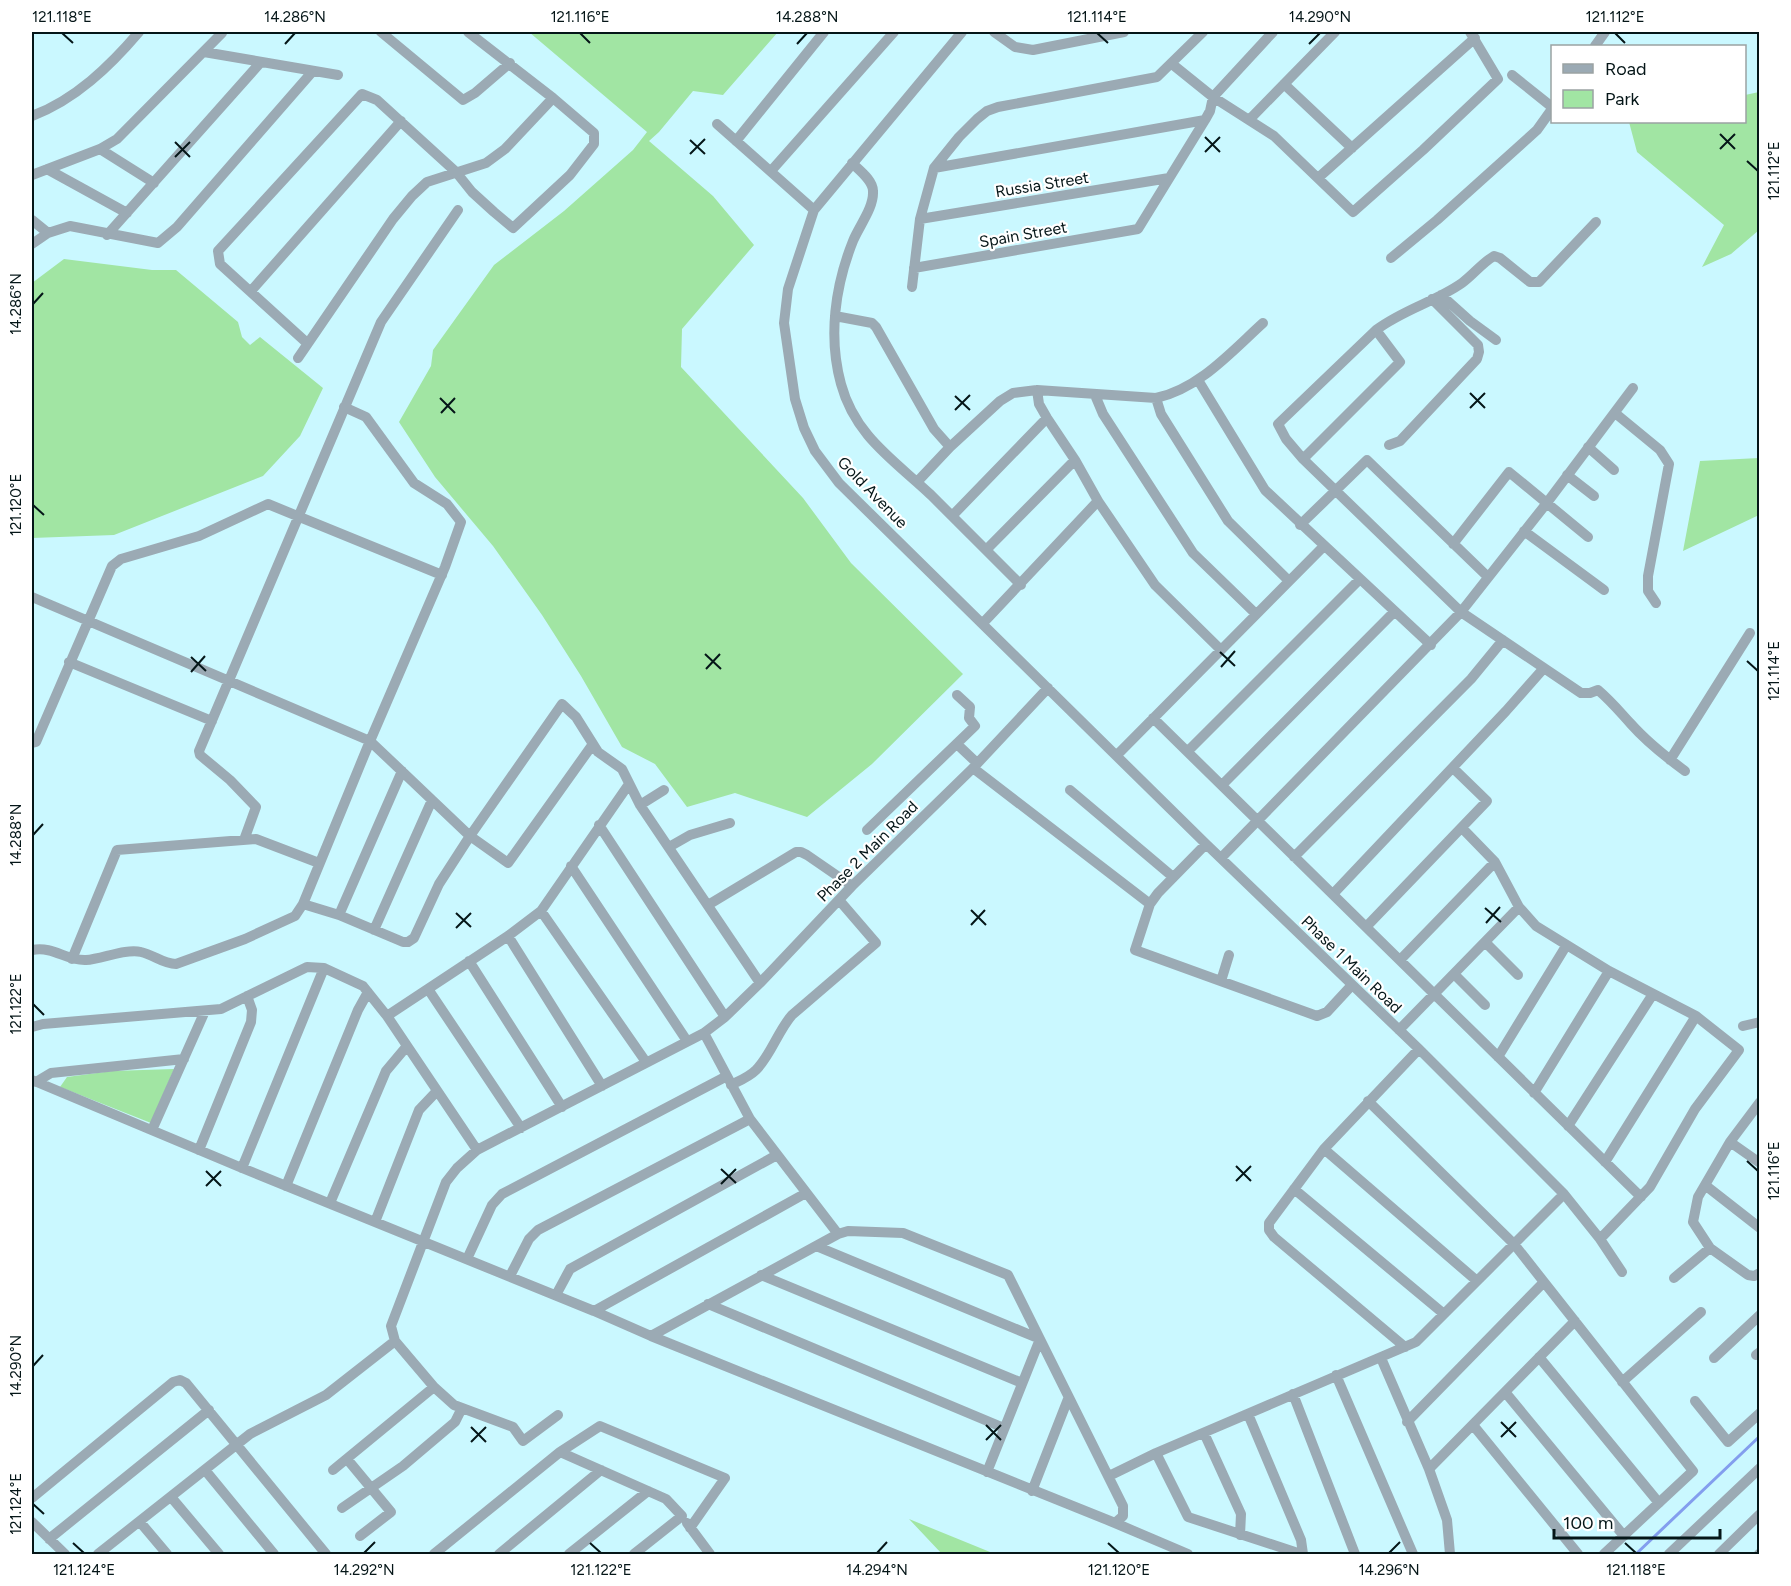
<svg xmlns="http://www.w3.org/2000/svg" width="1791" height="1586" font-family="Figtree,sans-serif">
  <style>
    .green { fill: #a1e5a3 }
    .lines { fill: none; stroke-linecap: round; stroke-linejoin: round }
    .stream { stroke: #839eee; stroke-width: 3 }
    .minor { stroke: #9baab4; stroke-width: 10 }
    .ticks { fill: none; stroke: #051618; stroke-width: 2 }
    .labels { text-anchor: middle; stroke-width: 4.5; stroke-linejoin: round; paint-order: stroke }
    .street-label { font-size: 16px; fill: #051618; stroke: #fff }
    .neatline { fill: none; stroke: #051618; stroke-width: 2 }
    .ticks-label { font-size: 15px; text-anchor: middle; fill: #051618 }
  </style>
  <rect width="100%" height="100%" fill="#caf8ff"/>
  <path class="green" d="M529,32H778L723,95L693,91L659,132L649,141L713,196L754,245L682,329L681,367L803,498L851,563L963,674L872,764L807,817L735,793L687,807L655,764L622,747L581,676L542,615L493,546L435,477L399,422L431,366L433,350L494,265L564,211L633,150L647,132Z
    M1759,92V230L1731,254L1702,267L1724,225L1637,152L1629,122H1744L1745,95Z
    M64,259L152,270H176L238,322L242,337L250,345L260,337L323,388L300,436L263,476L114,535L32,538V283Z
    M1759,458V515L1683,551L1700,461Z
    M174,1069L151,1123L60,1087L67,1077L112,1071Z
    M909,1519L995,1554H942Z"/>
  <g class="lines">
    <path class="stream" d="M1636,1554L1760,1436"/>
    <path class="minor" d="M381,32L463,100L475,93L510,63
      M962,32L814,210L788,289L784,323L795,399L804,428L815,451L839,483L1206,844L1419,1049L1564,1194L1600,1239L1622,1272
      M994,32L1015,47L1033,50L1124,32
      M1595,46L1605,32
      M204,52L338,75
      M1172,64L1213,97L1274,136L1353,212L1423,150L1498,79L1470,32
      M1512,75L1552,107
      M1284,84L1352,148
      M32,116C75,100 110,66 139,32
      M1249,120L1335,32
      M717,124L814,210
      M736,141L824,32
      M100,149L154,183
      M852,163C859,170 873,180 873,191C874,208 859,226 853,241C835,286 828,337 841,384C855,436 894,460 931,495C961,525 991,555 1021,585
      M934,168L1205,120
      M47,169L127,213
      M771,171L894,32
      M32,175L100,149L117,139L222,33
      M1318,178L1475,38
      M920,219L1169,178
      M32,220L48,233
      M1596,222L1539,282H1530L1500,258L1494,256C1482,263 1473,275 1462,283C1435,302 1404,309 1376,330L1278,424L1286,439L1303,459L1461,612L1581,693H1590L1598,690C1612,702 1619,711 1631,724C1647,742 1666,757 1685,771
      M107,235L261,62
      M32,244L48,233L70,226L158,243L177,227L313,71
      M1391,258L1437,220L1537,130L1552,109
      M914,268L1138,229L1205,120L1210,111L1213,97L1273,32
      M912,287L920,219L934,168L959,137L977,119L987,111L998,107L1157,77L1203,32
      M251,291L401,121
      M1441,295L1470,321L1496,340
      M835,316L872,323L876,327L934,429L950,447
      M307,343L220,264L218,251L362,94L377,100L456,172L472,192L494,212L513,228L570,175L594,144V133L553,98L468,32
      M298,358L393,219L412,196L427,182L486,163L505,149L553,98
      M1198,380L1265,490L1431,645
      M1037,390L1039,404L1047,418L1075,460L1098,501L1155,585L1221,650
      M1095,395L1103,414L1193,553L1256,614
      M1156,398L1161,414L1228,521L1289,581
      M1615,413L1660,450L1669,464L1648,576V591L1656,603
      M1389,445L1400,441L1477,359L1479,352L1478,345L1432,299
      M1588,447L1614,470
      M1303,459L1400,362L1376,330
      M1567,475L1594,496
      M917,482L950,447L1000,401L1013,393L1037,390L1156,398C1199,389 1232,351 1263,323
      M952,516L1047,418
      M1300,525L1367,460L1488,577
      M1524,531L1604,590
      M1453,544L1509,472L1588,537
      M986,550L1075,460
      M32,597L370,741L470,836L439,884L414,938L408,942H403L339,915L402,771
      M983,623L1098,501
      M69,662L212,721
      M1153,718L1641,1197
      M32,743L36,742L112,566L121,559L199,536L268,504L442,575
      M593,744L508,863L470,836L562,704L576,717L598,752L622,769L640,805L760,983
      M957,744L977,763
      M1188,751L1359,580
      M1117,755L1323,547
      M1670,760L1750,633
      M973,768L1150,904
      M1222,785L1394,612
      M1070,790L1173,877
      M640,805L664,790
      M599,825L725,1017
      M1462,828L1495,862L1519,907L1536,926L1609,971L1696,1016L1739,1050L1695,1109L1650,1187L1600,1239
      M867,830L975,726L969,718L970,707L957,695
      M244,840L256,807L230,780L200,755L199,751L381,322L458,210
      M1206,844L1158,893L1150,904L1135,950L1317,1016L1327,1012L1352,985
      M669,847L690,835L730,823
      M1294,857L1471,679L1503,640
      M1221,858L1461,612L1546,504L1633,388
      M571,866L687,1041
      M1333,894L1506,711L1544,668
      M303,904L339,915
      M708,905L796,852H801L807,855L852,886
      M541,911L646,1062
      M1366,927L1487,801L1453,768
      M374,930L432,800
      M508,936L602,1086
      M1485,942L1518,975
      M32,950C55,946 65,961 86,960C102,959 126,948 141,952C154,955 163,964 176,964L245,939L295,916L303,904L370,741L445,567L461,522L447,504L414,483L366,417L344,407
      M72,959L117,850L256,839L319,863
      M1400,960L1495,862
      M469,961L562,1107
      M1454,974L1485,1005
      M1221,981L1229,955
      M428,989L521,1128
      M387,1016L508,936L541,911L629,784
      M1743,1026L1760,1022
      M32,1027L43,1024L221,1009L307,967L324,968L363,986L387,1016L477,1150
      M1399,1030L1519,907
      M704,1033L750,1119L838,1234
      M1498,1057L1566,946
      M32,1080L242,1168L594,1311L651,1336L1115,1523L1188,1554
      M36,1082L51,1073L184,1059
      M731,1085C739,1081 749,1077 756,1070C771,1055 778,1031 792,1015L876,943L839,900
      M1534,1093L1609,971
      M1368,1101L1514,1244L1693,1471L1604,1554
      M1760,1102L1730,1142L1705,1185L1698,1197L1693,1222L1710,1248L1748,1275L1754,1276L1760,1273
      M1568,1126L1653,994
      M152,1130L205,1011
      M1730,1142L1760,1163
      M1324,1149L1477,1281
      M199,1150L251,1022L252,1010L247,996
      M1605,1162L1696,1016
      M242,1168L324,968
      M1705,1185L1760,1228
      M286,1186L358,1010L368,992
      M1294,1189L1444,1314
      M330,1203L386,1071L407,1046
      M375,1222L419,1110L437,1091
      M816,1246L1040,1339L987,1472
      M467,1259L492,1205L502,1194L727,1076
      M761,1275L1022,1383
      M510,1276L529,1239L538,1230L750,1119
      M1674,1278L1710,1248
      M556,1295L570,1269L777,1155
      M708,1304L1004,1428
      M594,1311L806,1193
      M651,1336L838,1234L848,1231L903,1233L1008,1275L1123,1506V1516L1115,1523
      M1405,1347L1274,1237L1269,1230V1223L1324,1149L1419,1049
      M1756,1355L1760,1352
      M1539,1357L1659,1503
      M1381,1358L1429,1469L1447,1520L1450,1554
      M1714,1358L1760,1315
      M1336,1375L1413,1554
      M1622,1382L1701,1312
      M1505,1392L1624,1536
      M1293,1394L1355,1554
      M1695,1401L1728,1442L1760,1413
      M1248,1414L1301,1540L1303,1554
      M558,1415L523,1441L513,1427L454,1405L434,1387L395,1341L391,1326L446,1182L457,1168L477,1150L704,1033L725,1017L760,983L852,886L973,768L1048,688
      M1407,1422L1544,1282
      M1473,1425L1578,1554
      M1204,1433L1241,1514L1240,1535
      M560,1452L600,1426L725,1478L690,1528
      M1156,1453L1188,1517L1301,1554
      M347,1459L391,1512L360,1536
      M1429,1469L1575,1321
      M205,1470L274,1554
      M333,1470L434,1387
      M1109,1476L1156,1453L1416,1342L1564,1194
      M1032,1491L1068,1399
      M171,1497L219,1554
      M32,1498L173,1382L180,1380L186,1383L326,1554
      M342,1508L403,1466L455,1422L462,1408
      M32,1522L65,1554
      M140,1522L167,1554
      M687,1523L710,1554
      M49,1539L209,1410
      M98,1554L250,1434L326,1395L395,1341
      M434,1554L560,1452L666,1499L682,1516L634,1554
      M499,1554L601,1470
      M569,1554L648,1491
      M1669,1554L1760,1468
      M1719,1554L1760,1514
      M1759,1554H1760"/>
  </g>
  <path class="ticks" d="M62,33L73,43M580,33L590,43M1097,33L1108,43M1615,33L1625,43M285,44L295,33M797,44L807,33M1309,44L1320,33M1720,134L1735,149M1205,137L1220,152M690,140L705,154M175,142L190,157M1720,149L1735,134M1205,152L1220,137M690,154L705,139M175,157L190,142M1747,161L1758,171M33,304L43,293M1470,393L1485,408M955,396L970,410M440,398L455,413M1470,408L1485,393M955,410L970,395M441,413L455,398M33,505L44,515M1220,652L1235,666M705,654L721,669M191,657L206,671M1747,661L1758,671M1221,667L1235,651M706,669L720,654M191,672L205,656M33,835L43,824M1485,908L1501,922M971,910L986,925M456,913L471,927M1486,923L1500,907M971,925L985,910M456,928L471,913M33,1004L44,1015M1747,1161L1758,1171M1236,1166L1251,1181M721,1169L736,1183M206,1171L221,1186M1236,1181L1251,1166M721,1184L736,1169M206,1186L221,1171M33,1366L43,1355M1501,1422L1516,1437M986,1425L1001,1440M471,1427L486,1442M1501,1437L1516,1422M986,1440L1001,1425M471,1442L486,1427M33,1504L44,1514M73,1543L84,1553M590,1543L601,1553M1108,1543L1119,1553M1625,1543L1636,1553M364,1553L375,1542M877,1553L887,1542M1389,1553L1400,1542"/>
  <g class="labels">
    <g class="street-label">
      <text transform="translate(1042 184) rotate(-9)" y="6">Russia Street</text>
      <text transform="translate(1023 234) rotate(-10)" y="6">Spain Street</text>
      <text transform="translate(873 492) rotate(46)" y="6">Gold Avenue</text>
      <text transform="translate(867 851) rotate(-45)" y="6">Phase 2 Main Road</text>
      <text transform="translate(1352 964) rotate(44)" y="6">Phase 1 Main Road</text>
    </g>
  </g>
  <rect width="1791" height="1586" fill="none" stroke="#ffffff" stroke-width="66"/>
  <rect x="1551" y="45" width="195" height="78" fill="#ffffff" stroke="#9ba2a3" stroke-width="1.5"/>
  <rect x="1563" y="64" width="30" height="9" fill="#9baab4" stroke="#9ba2a3" stroke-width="1.5"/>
  <text x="1605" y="75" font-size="18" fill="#051618">Road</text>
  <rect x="1563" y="90" width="30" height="18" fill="#a1e5a3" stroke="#9ba2a3" stroke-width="1.5"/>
  <text x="1605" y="105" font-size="18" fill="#051618">Park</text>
  <path d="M1554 1529v9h166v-9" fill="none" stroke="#051618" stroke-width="3"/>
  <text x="1563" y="1529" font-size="18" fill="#051618" stroke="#ffffff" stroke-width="4.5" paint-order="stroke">100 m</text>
  <rect x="33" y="33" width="1725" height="1520" class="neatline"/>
  <g class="ticks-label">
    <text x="62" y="22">121.118°E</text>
    <text x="295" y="22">14.286°N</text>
    <text x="580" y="22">121.116°E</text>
    <text x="807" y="22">14.288°N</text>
    <text x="1097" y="22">121.114°E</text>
    <text x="1320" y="22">14.290°N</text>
    <text x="1615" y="22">121.112°E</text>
    <text transform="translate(1774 171) rotate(-90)" y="5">121.112°E</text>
    <text transform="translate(16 304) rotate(-90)" y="5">14.286°N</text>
    <text transform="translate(16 505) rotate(-90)" y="5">121.120°E</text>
    <text transform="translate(1774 671) rotate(-90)" y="5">121.114°E</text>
    <text transform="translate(16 835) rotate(-90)" y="5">14.288°N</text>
    <text transform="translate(16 1004) rotate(-90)" y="5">121.122°E</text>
    <text transform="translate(1774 1171) rotate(-90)" y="5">121.116°E</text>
    <text transform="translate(16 1366) rotate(-90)" y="5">14.290°N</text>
    <text transform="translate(16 1504) rotate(-90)" y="5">121.124°E</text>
    <text x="84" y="1575">121.124°E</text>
    <text x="364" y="1575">14.292°N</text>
    <text x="601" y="1575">121.122°E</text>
    <text x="877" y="1575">14.294°N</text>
    <text x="1119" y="1575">121.120°E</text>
    <text x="1389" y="1575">14.296°N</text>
    <text x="1636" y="1575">121.118°E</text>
  </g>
</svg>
